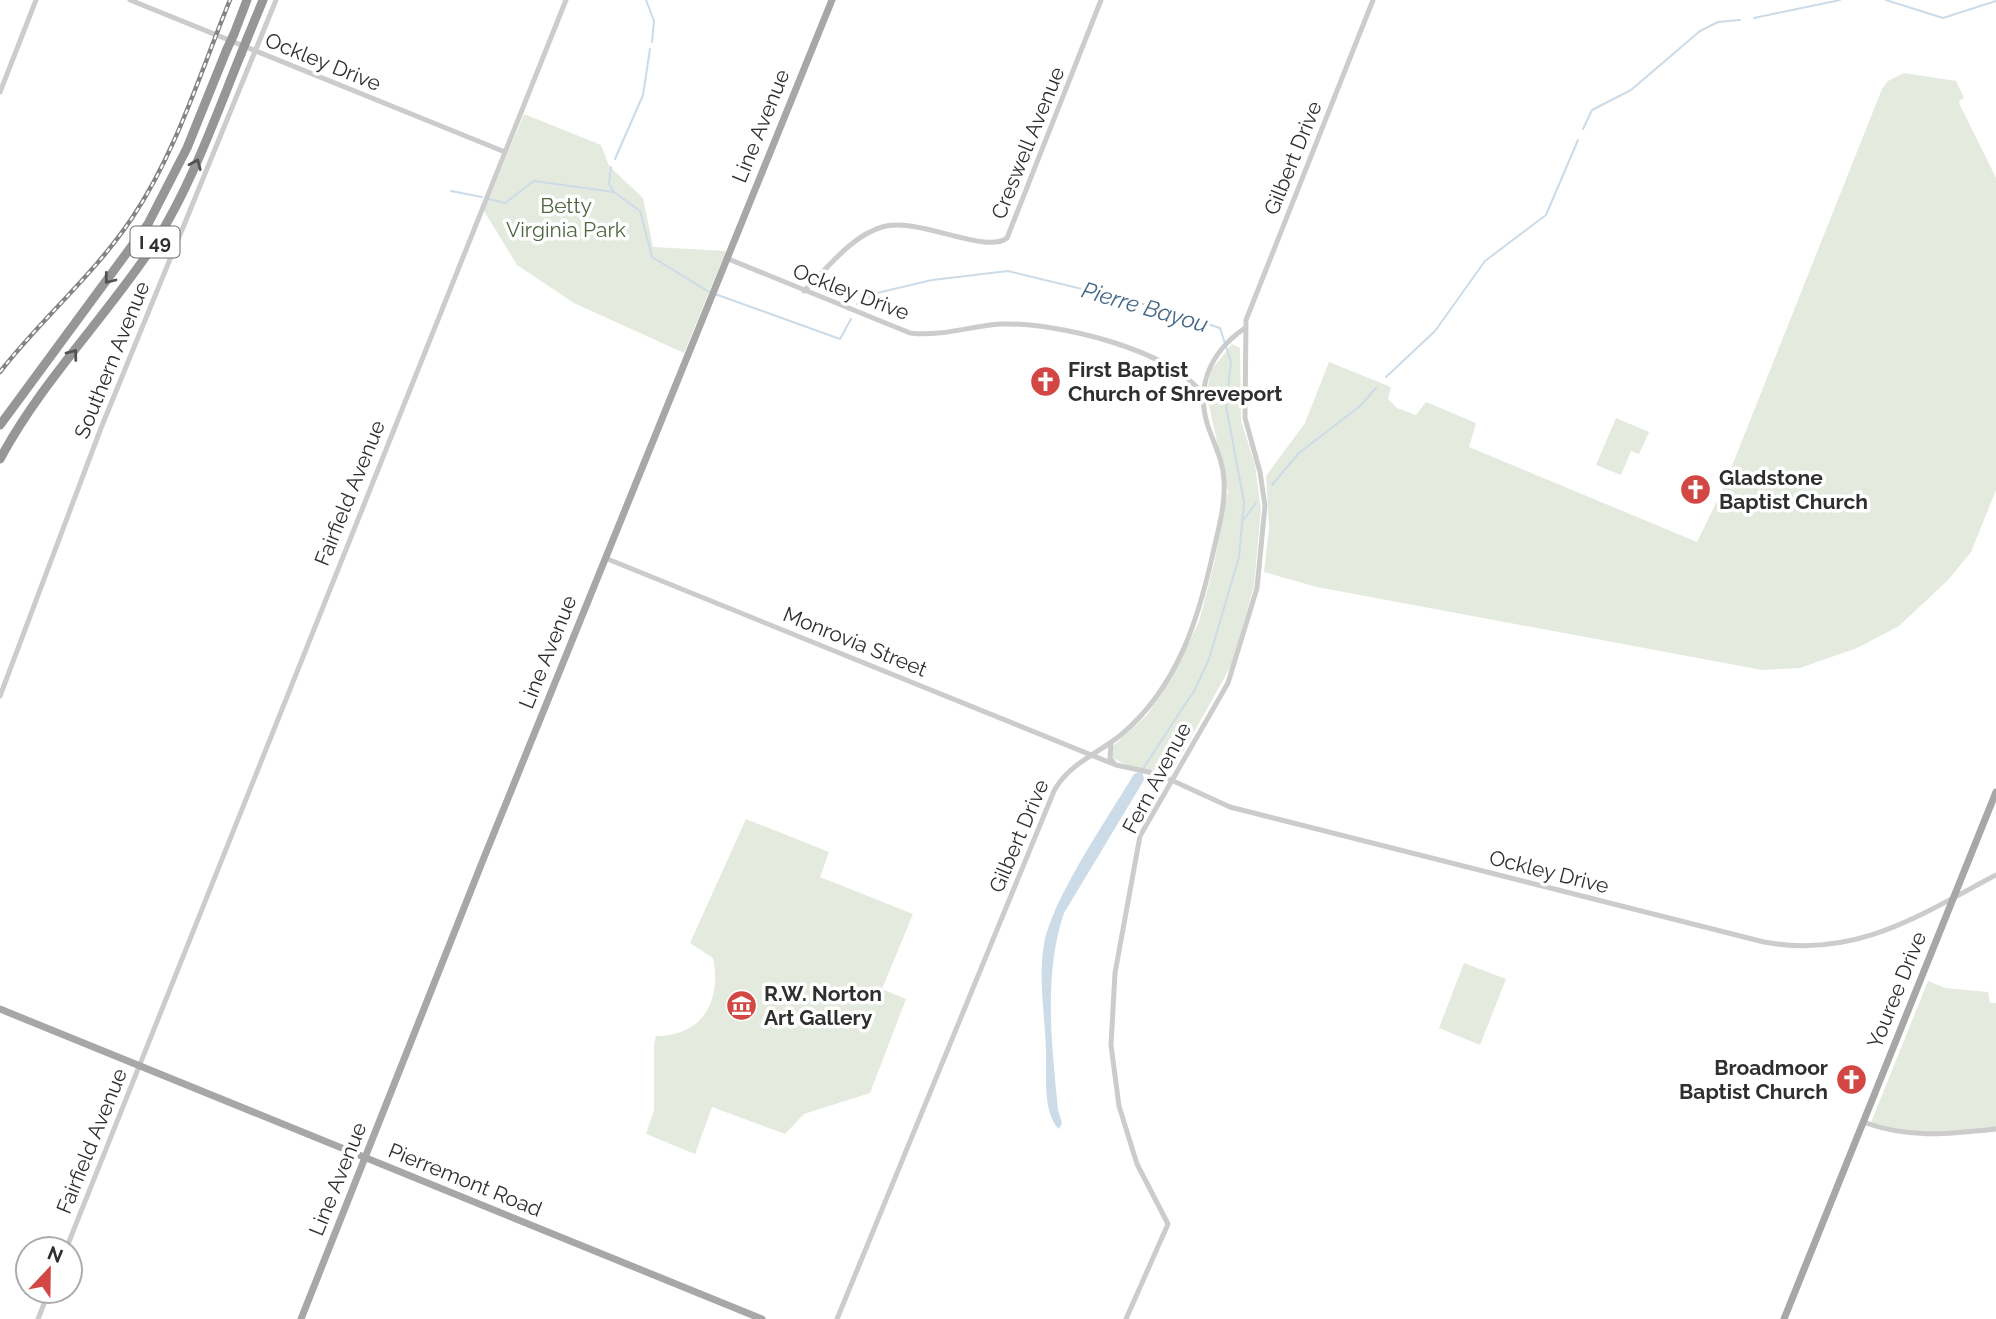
<svg xmlns="http://www.w3.org/2000/svg" width="1996" height="1319" font-family="Raleway,sans-serif">
  <style>
    .green { fill: #e4eade }
    .water { fill: #ccdbe8 }
    .lines { fill: none; stroke-linecap: round; stroke-linejoin: round }
    .stream { stroke: #ccdbe8; stroke-width: 2 }
    .minor { stroke: #ccc; stroke-width: 5 }
    .major { stroke: #a7a7a7; stroke-width: 7 }
    .highway { stroke: #969696; stroke-width: 9 }
    .rail-casing { stroke: #848484; stroke-width: 4.5 }
    .rail { stroke: #fff; stroke-width: 2; stroke-dasharray: 5; stroke-linecap: butt }
    .highway-bridge { stroke: #969696; stroke-width: 9 }
    .oneway { stroke: #535353 }
    .labels { text-anchor: middle; stroke-width: 7; stroke-linejoin: round; paint-order: stroke }
    .shield { fill: #fff; stroke: #6d6d6d; stroke-width: 2 }
    .shield-label { font-size: 19px; font-weight: bold; fill: #2f2f2f }
    .street-label { font-size: 21px; fill: #2f2f2f; stroke: #fff }
    .park-label { font-size: 21px; fill: #4f6641; stroke: #fff }
    .poi-label { font-size: 21px; font-weight: bold; fill: #2f2f2f; stroke: #fff; text-anchor: start }
    .water-label { font-size: 23px; font-style: italic; fill: #456888; stroke: #fff }
  </style>
  <rect width="100%" height="100%" fill="#fff"/>
  <path class="green" d="M1904,73L1956,81L1964,98L1959,101L1960,105L1996,178V490L1971,552L1948,580L1899,626L1857,648L1800,668L1762,670L1317,587L1264,572L1269,528L1266,476L1305,423L1329,362L1391,387L1388,399L1397,408L1416,415L1426,402L1476,423L1469,447L1697,542L1722,491L1882,89L1888,81Z
    M524,114L601,145L609,166L643,198L653,247L726,251L684,353L574,303L517,265L484,211Z
    M1232,344L1240,348L1241,420L1255,465L1261,510L1254,586L1232,664L1174,768C1160,773 1120,768 1111,755L1112,747L1147,715L1171,679L1199,622L1214,564L1228,491L1206,392L1212,369Z
    M1616,418L1649,432L1639,454L1631,451L1621,475L1596,465Z
    M746,819L829,852L820,877L913,914L882,989L906,999L870,1093L804,1114L785,1134L712,1107L695,1154L646,1134L654,1110V1045L656,1036C702,1036 722,1002 713,958L690,943Z
    M1464,963L1506,979L1480,1045L1439,1028Z
    M1928,981L1945,988L1988,992L1990,1003H1996V1129L1933,1136L1870,1125Z"/>
  <path class="water" d="M1139,772L1143,774L1144,780L1064,913C1043,975 1052,1046 1058,1110L1062,1123L1059,1129C1042,1112 1047,1073 1046,1051C1045,1016 1038,979 1044,944C1053,897 1108,818 1134,774Z"/>
  <g class="lines">
    <path class="stream" d="M646,0L654,21L652,42
      M1886,0L1943,18L1996,1
      M1754,18L1840,0
      M1583,129L1592,110L1631,90L1700,31L1718,22L1740,20
      M615,159L643,95L650,49
      M611,167L609,184L614,192L640,211L652,257L709,292
      M451,191L482,197
      M489,199L505,203L534,181L614,192
      M715,294L840,339L851,319
      M857,304L877,293L932,280L1008,271L1152,306L1220,328L1231,362L1226,406L1244,502L1239,557L1209,659L1194,691L1140,773
      M1386,377L1435,331L1485,261L1546,215L1578,140
      M1272,485L1299,453L1360,406L1376,388
      M1244,519L1256,503"/>
    <path class="minor" d="M130,0L505,152
      M0,92L36,0
      M726,258L910,333C941,337 970,326 1001,324C1054,322 1172,349 1203,395
      M804,291C827,269 851,236 882,227C916,216 986,255 1007,238L1101,0
      M605,558L1116,765L1158,774L1230,807L1764,942C1856,959 1918,916 1996,875
      M0,696L101,428L276,0
      M1111,743L1110,758L1114,763
      M1863,1122C1909,1139 1949,1134 1996,1129
      M66,1249L566,0
      M38,1319L49,1291
      M837,1319L1054,791C1069,763 1098,754 1122,734C1177,687 1198,621 1213,553C1218,530 1226,504 1224,480C1223,461 1215,446 1209,429C1194,388 1210,352 1245,328
      M1126,1319L1168,1224L1137,1164L1119,1106L1111,1045L1115,973L1140,836L1228,683L1257,588L1265,506L1260,472L1245,418L1246,320L1373,0"/>
    <path class="major" d="M0,1009L762,1319
      M301,1319L483,860L832,0
      M1784,1319L1996,792"/>
    <path class="highway" d="M234,34L247,0
      M247,39L263,0
      M0,425L148,224L187,148L227,49
      M0,459C42,381 106,317 155,243C192,184 215,118 241,54"/>
    <defs>
      <path id="rail" d="M0,372C41,319 94,275 132,218C176,153 200,73 230,0"/>
    </defs>
    <use href="#rail" class="rail-casing"/>
    <use href="#rail" class="rail"/>
    <path class="highway-bridge" d="M227,49L234,34
      M241,54L247,39"/>
  </g>
  <defs><path id="oneway-chevron" d="M-2-3.5L2.5 0L-2 3.5" fill="none" stroke-width="1.6" stroke-linecap="round" stroke-linejoin="round" transform="scale(1.75)"/></defs>
  <g class="oneway">
    <use href="#oneway-chevron" transform="translate(196 164) rotate(-67)"/>
    <use href="#oneway-chevron" transform="translate(109 279) rotate(128)"/>
    <use href="#oneway-chevron" transform="translate(73 354) rotate(-53)"/>
  </g>
  <defs>
    <symbol id="church-disc" viewBox="-11 -11 22 22"><circle r="9.5" fill="#d24744" stroke="#fff"/><path d="M-1.2-6h2.4v3.5h3.3v2.4h-3.3V6h-2.4V-.1h-3.3v-2.4h3.3Z" fill="#fff"/></symbol>
    <symbol id="museum-disc" viewBox="-11 -11 22 22"><circle r="9.5" fill="#d24744" stroke="#fff"/><path d="M0-6L6-3V-2H-6V-3ZM-5-1h2V3h-2ZM-1-1h2V3h-2ZM3-1h2V3H3ZM-6 4H6V6H-6Z" fill="#fff"/></symbol>
  </defs>
  <g fill-rule="evenodd">
    <use href="#church-disc" x="1028" y="364" width="35" height="35"/>
    <use href="#church-disc" x="1678" y="472" width="35" height="35"/>
    <use href="#museum-disc" x="724" y="988" width="35" height="35"/>
    <use href="#church-disc" x="1834" y="1062" width="35" height="35"/>
  </g>
  <g class="labels">
    <rect class="shield" x="130.5" y="226.5" width="49" height="31" rx="5"/>
    <g class="shield-label">
      <text x="155" y="249">I 49</text>
    </g>
    <g class="street-label">
      <text transform="translate(323 62) rotate(22)" y="7">Ockley Drive</text>
      <text transform="translate(761 126) rotate(-68)" y="7">Line Avenue</text>
      <text transform="translate(1028 143) rotate(-68)" y="7">Creswell Avenue</text>
      <text transform="translate(1293 158) rotate(-68)" y="7">Gilbert Drive</text>
      <text transform="translate(851 292) rotate(21)" y="7">Ockley Drive</text>
      <text transform="translate(112 360) rotate(-68)" y="7">Southern Avenue</text>
      <text transform="translate(350 493) rotate(-68)" y="7">Fairfield Avenue</text>
      <text transform="translate(855 642) rotate(22)" y="7">Monrovia Street</text>
      <text transform="translate(548 652) rotate(-68)" y="7">Line Avenue</text>
      <text transform="translate(1157 778) rotate(-62)" y="7">Fern Avenue</text>
      <text transform="translate(1019 836) rotate(-67)" y="7">Gilbert Drive</text>
      <text transform="translate(1549 872) rotate(14)" y="7">Ockley Drive</text>
      <text transform="translate(1897 990) rotate(-68)" y="7">Youree Drive</text>
      <text transform="translate(92 1141) rotate(-68)" y="7">Fairfield Avenue</text>
      <text transform="translate(338 1179) rotate(-68)" y="7">Line Avenue</text>
      <text transform="translate(465 1180) rotate(22)" y="7">Pierremont Road</text>
    </g>
    <g class="park-label">
      <text x="566" y="213">Betty<tspan x="566" dy="24">Virginia Park</tspan></text>
    </g>
    <g class="poi-label">
      <text x="1068" y="377">First Baptist<tspan x="1068" dy="24">Church of Shreveport</tspan></text>
      <text x="1719" y="485">Gladstone<tspan x="1719" dy="24">Baptist Church</tspan></text>
      <text x="764" y="1001">R.W. Norton<tspan x="764" dy="24">Art Gallery</tspan></text>
      <text x="1828" y="1075" text-anchor="end">Broadmoor<tspan x="1828" dy="24">Baptist Church</tspan></text>
    </g>
    <g class="water-label">
      <text transform="translate(1145 307) rotate(16)" y="8">Pierre Bayou</text>
    </g>
  </g>
  <g transform="translate(49 1270) rotate(22)"><circle r="33" fill="#ffffff" stroke="#acacac" stroke-width="2"/>
  <path d="M0-5L12 26L0 18L-12 26Z" fill="#d24744"/>
  <text y="-10" font-size="19" font-weight="bold" text-anchor="middle" fill="#2f2f2f">N</text>
  </g>
</svg>
